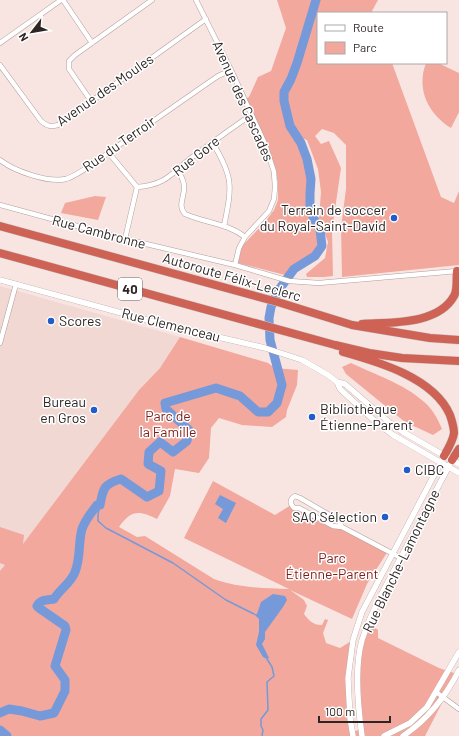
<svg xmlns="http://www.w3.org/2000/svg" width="459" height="736" font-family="Barlow,sans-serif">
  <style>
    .built { fill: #f2d8d3 }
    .green { fill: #f2a89d }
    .water { fill: #7599d9 }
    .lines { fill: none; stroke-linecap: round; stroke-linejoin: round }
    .stream { stroke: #7599d9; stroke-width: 1.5 }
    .river { stroke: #7599d9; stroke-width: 9 }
    .minor-casing { stroke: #b09f9d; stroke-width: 5.5 }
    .tertiary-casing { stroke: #b09f9d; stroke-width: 6 }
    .motorway-casing { stroke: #cccbca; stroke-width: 9 }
    .minor { stroke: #fff; stroke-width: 4.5 }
    .tertiary { stroke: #fff; stroke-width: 5.5 }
    .motorway { stroke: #cd6255; stroke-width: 8 }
    .poi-dot { fill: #225cc9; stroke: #fff; stroke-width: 1.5 }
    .labels { text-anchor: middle; stroke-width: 3; stroke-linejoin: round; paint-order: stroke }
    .shield { fill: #fff; stroke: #6b6666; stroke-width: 1 }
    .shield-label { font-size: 13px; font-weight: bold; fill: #2c2524 }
    .street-label { font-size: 14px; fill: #2c2524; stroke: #fff }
    .poi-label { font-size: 14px; fill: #2c2524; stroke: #fff; text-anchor: end }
    .park-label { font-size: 14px; fill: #7e1d16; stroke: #fff }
  </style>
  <rect width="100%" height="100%" fill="#f8e5e2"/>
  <path class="built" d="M0,286L180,337L160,368L139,390L34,531L0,572Z"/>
  <path class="green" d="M277,0H378L372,11L373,13H318V63H392L441,197L454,203L459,191V265L342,277L341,228L346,189V145L334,133L322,129L315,136L321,144L329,141L341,168L332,230L333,276L324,277H307L306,274L325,258L328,242L319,218L321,192L318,169L307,140L296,136L295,138C305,156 309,167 307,188C307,196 306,205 308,213C310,224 322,235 317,247C313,257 293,268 285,275L238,263L242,246L265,222L274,210L278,200V182L273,163L244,99L249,97L258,77L271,71L286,28Z
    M426,63H438L459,73V112L451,128C428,114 416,89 426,63Z
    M95,196L106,197L98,220L61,213L65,203Z
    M180,337L268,363L275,368L298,370L297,385L287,410L286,417L272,427L242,425L219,418L211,428L209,458L199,473L175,469L170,496L157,519C139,510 131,510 119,527L137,537L145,536L214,579C238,588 264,588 289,589L184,538L213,481L275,515L291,505L333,526L342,527L388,551L367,584L352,619L290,590L304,600L307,606L304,614C308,620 315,626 322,625L325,619L328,620L323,633L326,643L340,648L353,640L348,678L353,732L361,729L357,678L362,642L369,619L373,626L378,630V638L439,668L457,674L425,736H0V571L5,565L0,563V527L24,535L23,544L139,390L160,368Z
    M351,363C374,374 404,384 423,401C432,408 438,419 442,429L433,435L405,422L346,374L342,367Z"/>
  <path class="water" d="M220,495L236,503L226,523L218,518L223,509L215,504Z
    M273,594L285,596L287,600L283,607L265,632V639L262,644L269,658L267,659L263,657L256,645L259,632V619L254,614H257L261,602Z"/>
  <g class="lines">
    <path class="stream" d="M100,505L98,514V521L106,528L173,563L226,600L254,614
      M262,736L263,730L261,726V719L268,710L267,682L274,676L272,667L267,659"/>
    <path class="river" d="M0,713L9,709L22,711L40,716L54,713L65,691V680L55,666L66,630L65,626L39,608L37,606C41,599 47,600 54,599C60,589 71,583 75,572C81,557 78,543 82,529C85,520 91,513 97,505H100C103,488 104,484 121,479L147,497L159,491L161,471L148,464L149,452L160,442L173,452L187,441L189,430L166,409L165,403L216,388L240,396L258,412H268L277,403L282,385L270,340L269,318L271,307L278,291L294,269L315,256L322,246L320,230L310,211V194L311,179L307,159L301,143L290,126L284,101V92L291,79L297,63L316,0
      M0,730L7,736"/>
    <defs>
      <path id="minor" d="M63,0L92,43
        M196,0L231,70L265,144L274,172L275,187L274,199L269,211L245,237L239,248L235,265
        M0,43L61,0
        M0,65L41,121C47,126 50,127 58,125L206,19
        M91,101L69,69V61L75,55L152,0
        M212,142C234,177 232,187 224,226
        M108,152L137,187L125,239
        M0,160C14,171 48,183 66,179C81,174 102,157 115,148C149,124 183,100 218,76L231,70
        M178,171C181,176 184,180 184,186C185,197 177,205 185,214C205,223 227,223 245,237
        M137,187C168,185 173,171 195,155C214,141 232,128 251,115
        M0,205L125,239L235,265L289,281L319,283L457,271
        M0,343L16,284
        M342,527L338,520L300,498L295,496C290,499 289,503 294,508H299L333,526L342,527L401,558
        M436,692L459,709"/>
      <path id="tertiary" d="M0,280L162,324L265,348L302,360L328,375L337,382L340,389L377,423L393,435L459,473
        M337,382L345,384L390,423L403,432L459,464
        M353,736L350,718L348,678L353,640L362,612L442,460
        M362,736C358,707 354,668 362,640C367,625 373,611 380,597L450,464
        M384,736L410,723L427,707L459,652
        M403,736C427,720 446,696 459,670"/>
      <path id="motorway" d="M0,226L281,303L352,325L430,338L459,340
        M0,253L335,345L369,353L402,358L459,361
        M362,324C391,322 438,325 454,296C458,289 456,279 457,271
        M343,352C379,362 434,378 450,415C452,421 454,427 454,433C453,441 448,449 444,456
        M452,460L459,449"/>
    </defs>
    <use href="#minor" class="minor-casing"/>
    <use href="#tertiary" class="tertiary-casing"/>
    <use href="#motorway" class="motorway-casing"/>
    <use href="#minor" class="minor"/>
    <use href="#tertiary" class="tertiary"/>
    <use href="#motorway" class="motorway"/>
  </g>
  <g class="poi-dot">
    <circle cx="394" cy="218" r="4"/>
    <circle cx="51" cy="321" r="4"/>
    <circle cx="94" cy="410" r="4"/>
    <circle cx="312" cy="417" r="4"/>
    <circle cx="407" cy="470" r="4"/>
    <circle cx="385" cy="517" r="4"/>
  </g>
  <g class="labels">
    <rect class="shield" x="118" y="278" width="24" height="22" rx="3"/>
    <g class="shield-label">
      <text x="130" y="294">40</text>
    </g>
    <g class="street-label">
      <text transform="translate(105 90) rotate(-35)" y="5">Avenue des Moules</text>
      <text transform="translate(243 101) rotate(66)" y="5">Avenue des Cascades</text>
      <text transform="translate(119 144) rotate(-35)" y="5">Rue du Terroir</text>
      <text transform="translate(196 156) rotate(-38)" y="5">Rue Gore</text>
      <text transform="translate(99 232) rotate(15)" y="5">Rue Cambronne</text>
      <text transform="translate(232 277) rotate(16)" y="5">Autoroute Félix-Leclerc</text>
      <text transform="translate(171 325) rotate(14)" y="5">Rue Clemenceau</text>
      <text transform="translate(401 561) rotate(-64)" y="5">Rue Blanche-Lamontagne</text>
    </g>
    <g class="poi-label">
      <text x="386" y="215">Terrain de soccer<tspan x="386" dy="16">du Royal-Saint-David</tspan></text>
      <text x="59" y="326" text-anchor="start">Scores</text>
      <text x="86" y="407">Bureau<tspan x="86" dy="16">en Gros</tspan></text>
      <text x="320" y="414" text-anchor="start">Bibliothèque<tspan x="320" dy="16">Étienne-Parent</tspan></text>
      <text x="415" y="475" text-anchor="start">CIBC</text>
      <text x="377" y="522">SAQ Sélection</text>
    </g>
    <g class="park-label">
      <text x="168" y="421">Parc de<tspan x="168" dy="16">la Famille</tspan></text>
      <text x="332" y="563">Parc<tspan x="332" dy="16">Étienne-Parent</tspan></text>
    </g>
  </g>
  <rect x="317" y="12" width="130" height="52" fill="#ffffff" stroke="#aba8a7"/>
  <rect x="325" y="25" width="20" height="6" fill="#ffffff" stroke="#aba8a7"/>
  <text x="353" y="32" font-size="12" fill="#2c2524">Route</text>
  <rect x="325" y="42" width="20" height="12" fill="#f2a89d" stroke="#aba8a7"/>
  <text x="353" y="52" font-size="12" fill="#2c2524">Parc</text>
  <g transform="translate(32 32) rotate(239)" stroke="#ffffff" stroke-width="3" paint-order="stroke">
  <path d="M0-3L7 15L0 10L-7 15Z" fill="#2c2524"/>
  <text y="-6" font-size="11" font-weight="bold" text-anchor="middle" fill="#2c2524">N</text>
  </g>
  <path d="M319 716v6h71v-6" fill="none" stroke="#2c2524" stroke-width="2"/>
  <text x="325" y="716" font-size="12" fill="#2c2524" stroke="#ffffff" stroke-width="3" paint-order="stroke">100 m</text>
</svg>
